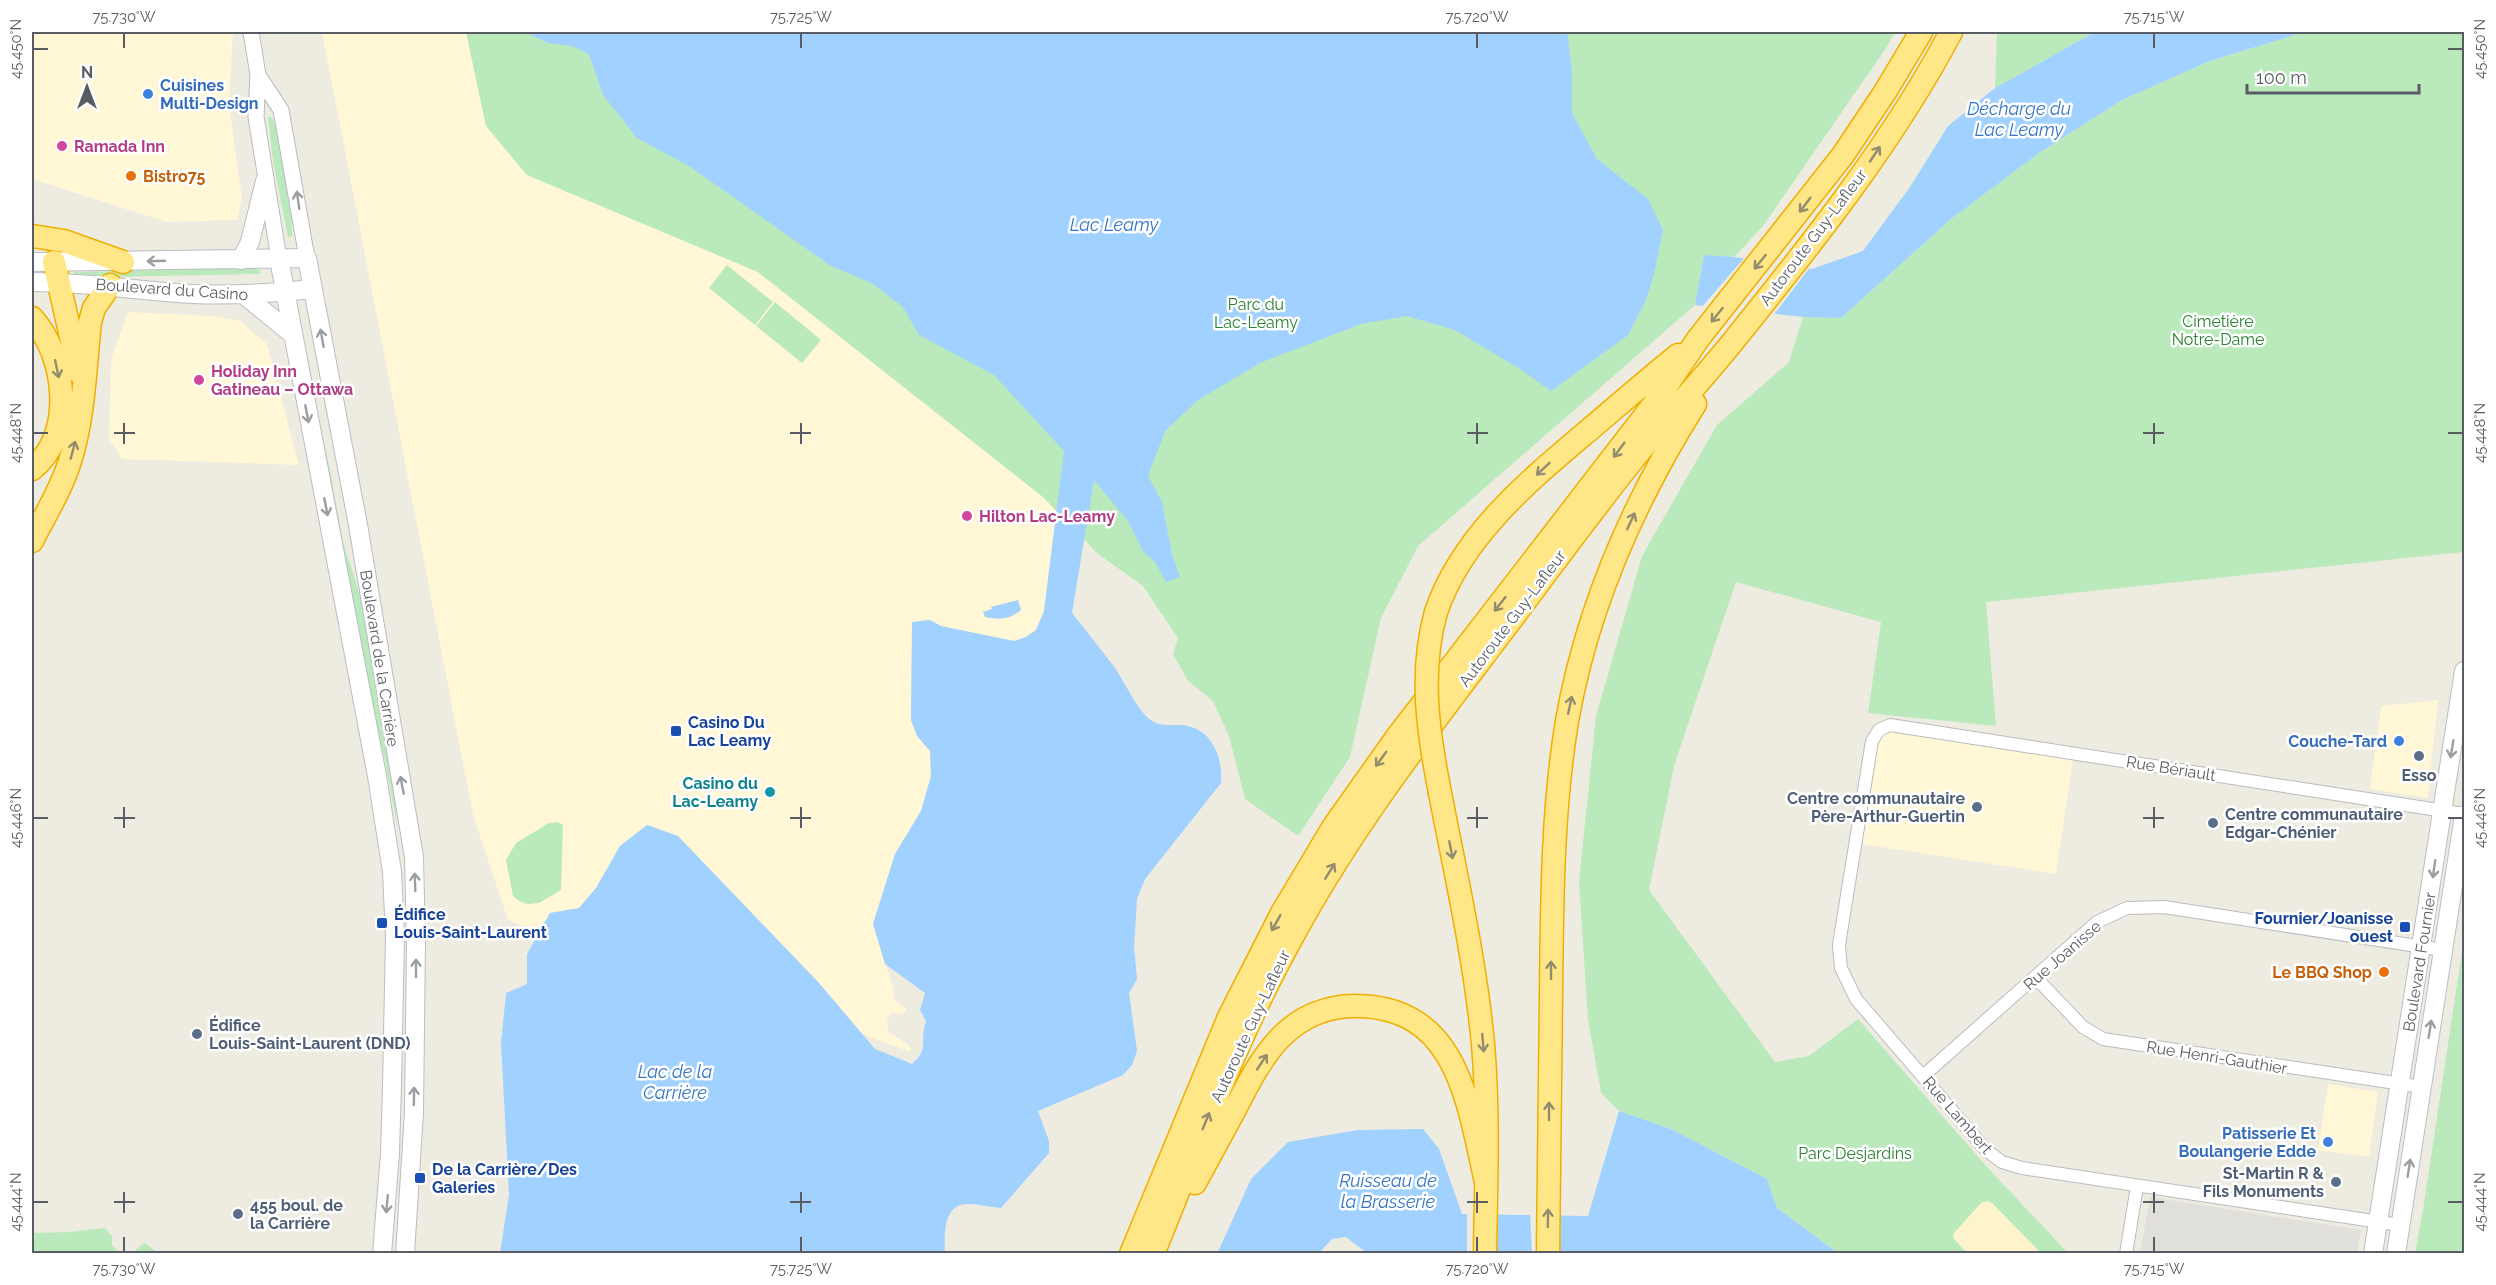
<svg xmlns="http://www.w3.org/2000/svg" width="2496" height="1285" font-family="Raleway,sans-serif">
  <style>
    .commercial { fill: #fff7d5 }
    .industrial { fill: #e1dfd9 }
    .green { fill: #bae9bc }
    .sand { fill: #fef4cc }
    .water { fill: #a0d1ff }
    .pier { fill: #eeece1 }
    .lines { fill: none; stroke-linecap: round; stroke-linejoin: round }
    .minor-casing { stroke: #b9bbc1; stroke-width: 14 }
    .tertiary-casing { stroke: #b9bbc1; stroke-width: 17 }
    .secondary-casing { stroke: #babdc4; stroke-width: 20 }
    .motorway-casing { stroke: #efaf00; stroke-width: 25 }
    .minor { stroke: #fff; stroke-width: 12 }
    .tertiary { stroke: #fff; stroke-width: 15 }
    .secondary { stroke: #fff; stroke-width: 18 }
    .motorway { stroke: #ffe687; stroke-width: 22 }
    .motorway-bridge-casing { stroke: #efaf00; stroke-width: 25; stroke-linecap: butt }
    .motorway-bridge { stroke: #ffe687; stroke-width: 22 }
    .oneway { stroke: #938d70 }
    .oneway2 { stroke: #9b9ea1 }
    .ticks { fill: none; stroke: #595d63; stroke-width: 2 }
    .shop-dot { fill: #3f7fe0; stroke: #fff; stroke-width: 2 }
    .hotel-dot { fill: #d1479c; stroke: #fff; stroke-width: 2 }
    .food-dot { fill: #e8710a; stroke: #fff; stroke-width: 2 }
    .transit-dot { fill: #1a4fb4; stroke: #fff; stroke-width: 2 }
    .service-dot { fill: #5c6f8a; stroke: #fff; stroke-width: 2 }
    .culture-dot { fill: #0f9aa8; stroke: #fff; stroke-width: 2 }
    .labels { text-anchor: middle; stroke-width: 5; stroke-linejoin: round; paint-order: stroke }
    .shop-label { font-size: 16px; font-weight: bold; fill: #366cbe; stroke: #fff; text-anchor: end }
    .hotel-label { font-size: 16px; font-weight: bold; fill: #b23c85; stroke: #fff; text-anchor: start }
    .food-label { font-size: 16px; font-weight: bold; fill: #c56008; stroke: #fff; text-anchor: start }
    .street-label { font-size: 16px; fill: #595d63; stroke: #fff }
    .park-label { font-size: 16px; fill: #2b8233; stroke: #fff }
    .transit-label { font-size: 16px; font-weight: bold; fill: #164399; stroke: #fff; text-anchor: start }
    .service-label { font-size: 16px; font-weight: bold; fill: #4e5e75; stroke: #fff; text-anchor: start }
    .culture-label { font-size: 16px; font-weight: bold; fill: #0d838f; stroke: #fff; text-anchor: end }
    .water-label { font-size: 18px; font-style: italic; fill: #3575c5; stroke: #fff }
    .neatline { fill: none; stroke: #595d63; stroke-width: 2 }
    .ticks-label { font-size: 15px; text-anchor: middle; fill: #595d63 }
  </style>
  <rect width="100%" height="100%" fill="#eeece1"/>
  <path class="commercial" d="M32,32H233L229,104L242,198L237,220L167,222L32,179Z
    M322,32H466L486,126L527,175L758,272L1043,497L1057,512L1044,611L1036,630L1026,637L1014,641L941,626L930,620L912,622L911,720L917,736L930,751L931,776L921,811L895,854L873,924L893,987L894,999L906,1008V1012L903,1014L892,1013L887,1020L888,1031L911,1047L910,1052L862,1034L819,983L678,836L648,825L620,846L596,888L579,908L550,913L538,932L508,920L473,815Z
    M128,312L213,316L240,321L267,344L299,465L122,459L109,439L111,359Z
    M2438,700L2428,798L2370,789L2381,706Z
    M1883,727L2074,753L2056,874L1855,843L1872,741Z
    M2328,1084L2378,1092L2369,1157L2318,1150Z"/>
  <path class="industrial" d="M2150,1197L2361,1230L2357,1253H2140Z"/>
  <path class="green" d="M466,32H1895L1886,48L1763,226L1734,257L1704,255L1695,305L1418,546L1381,618L1350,757L1298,836L1245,799L1229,736L1213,701L1188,681L1173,654L1178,638L1143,586L1098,554L1043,497L758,272L527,175L486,126Z
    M1997,32H2095L1995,88Z
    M2304,32H2464V552L1986,602L1996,726L1868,713L1881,622L1736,582L1674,766L1649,890L1775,1062L1809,1056L1858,1019L1987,1167L2068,1253H1838L1777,1208L1767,1179L1671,1129L1619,1111L1601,1093L1588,1020L1579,882L1596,716L1642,556L1717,425L1789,362L1803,317L1841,318L1951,219L2039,153L2122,100L2210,61Z
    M268,117H272C286,153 292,197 292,236L288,237L273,161Z
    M727,265L773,302L755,325L709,288Z
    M253,268L260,270V274L110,277L74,274V272Z
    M775,302L821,340L802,363L756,326Z
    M317,415L329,465L343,542L361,598L368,626L373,676L395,800L397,825L384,756L374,722Z
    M557,822L563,825L561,890L539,903L527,904L519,901L513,896L506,860L516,843L549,823Z
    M2464,938V1253H2415L2423,1210Z
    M105,1228L112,1236V1245L120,1253H32V1233L70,1232Z
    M144,1243L159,1253H132Z"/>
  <path class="sand" d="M1987,1201L1992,1203L2041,1253H1967L1954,1239L1953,1234L1981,1203Z"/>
  <path class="water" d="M525,32H1567L1572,72V113L1597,159L1648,199L1663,230L1654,274L1645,302L1628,335L1551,391L1520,369L1455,330L1407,316L1361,324L1262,362L1198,400L1165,431L1148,476L1162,502L1172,554L1180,577L1166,582L1155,562L1143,551L1128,521L1094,480L1072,613C1086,631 1101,649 1115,668C1124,681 1136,707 1148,718C1162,730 1176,722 1191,727C1215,734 1223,762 1221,783L1145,879L1137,899L1134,946L1137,979L1129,993L1137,1051L1132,1065L1123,1075L1038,1111L1049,1141V1153L1001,1208C990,1207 979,1204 968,1204C943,1203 944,1236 945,1253H500L509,1195L501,1043L506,993L527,984V954L550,913L579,908L596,888L620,846L647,825L678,836L819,983L875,1049L912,1064C930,1048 919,1042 926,1021L920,1010L925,993L885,964L873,924L895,854L921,811L931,776L930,751L917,736L911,720L912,622L930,620L941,626L1014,641L1026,637L1036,630L1044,611L1064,451L994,375L919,335L903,307L873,284L831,266L689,166L637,138L603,95L589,54L572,46L548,43Z
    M2095,32H2304L2210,61L2122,100L2039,153L1951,219L1841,318L1803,317L1695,305L1704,255L1734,257L1812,269L1863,251L1910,187L1948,126L1995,88Z
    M1018,600L1021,610C1009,620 1000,620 985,617L983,612L992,609L991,607Z
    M1619,1111L1671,1129L1767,1179L1777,1208L1838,1253L1368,1254L1346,1237L1332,1239L1319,1253L1217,1254L1251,1179L1288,1142L1358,1130L1423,1129L1439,1149L1462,1214L1588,1216Z"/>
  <path class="pier" d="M1746,256L1811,266L1772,317L1700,309Z
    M1467,1211H1494V1254L1467,1253Z
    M1530,1212L1560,1213L1559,1253H1532Z"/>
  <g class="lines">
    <defs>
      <path id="minor" d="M2036,978L2083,1027L2103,1039L2422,1087
        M1923,1076L2097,922L2127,908L2164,907L2443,950
        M2400,1225L2022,1168L2002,1162L1986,1150L1856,999L1841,968L1839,945L1841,932L1872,741L1879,730L1890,725L2464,814
        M2126,1254L2137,1186"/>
      <path id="tertiary" d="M251,32L258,75L256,117L279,259
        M258,75L281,110L307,258"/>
      <path id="secondary" d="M279,259L377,776L392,872L395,936L392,1086L390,1153L382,1254
        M241,260L250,242L265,181
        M32,262L307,258L358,525L414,857L416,941L414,1112L405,1254
        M32,282C86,282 139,291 193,294C234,296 273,293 313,289
        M244,295L292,334
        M2373,1254L2464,671
        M2396,1254L2464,815"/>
      <path id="motorway" d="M32,236L64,241L123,262
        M54,262L79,372
        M32,318C66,355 76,435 32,469
        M32,541C45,515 61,490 70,461C84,417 85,368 90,322L94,308L110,285
        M1436,612C1461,538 1525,484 1583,435C1615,408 1646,381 1678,355
        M1440,793C1456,876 1475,959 1483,1044C1489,1113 1486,1184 1485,1254
        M1195,1183C1208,1159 1221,1135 1234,1111C1247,1086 1260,1059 1280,1038C1300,1017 1328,1005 1357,1006C1459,1007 1468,1105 1486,1182
        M1131,1254L1229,1017L1282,913L1334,826L1397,737L1654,404L1698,339L1843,155L1885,92L1921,32
        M1153,1254C1198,1144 1238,1033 1296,930C1352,828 1422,737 1492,645C1540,582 1586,518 1635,457C1667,417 1703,379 1735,339C1813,242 1893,142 1951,32
        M1548,1254C1549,1168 1550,1082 1551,996C1552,904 1552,812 1567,721C1587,607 1634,501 1695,404"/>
    </defs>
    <use href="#minor" class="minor-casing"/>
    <use href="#tertiary" class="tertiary-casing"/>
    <use href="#secondary" class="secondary-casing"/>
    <use href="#motorway" class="motorway-casing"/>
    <use href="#minor" class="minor"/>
    <use href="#tertiary" class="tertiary"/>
    <use href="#secondary" class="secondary"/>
    <use href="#motorway" class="motorway"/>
    <defs>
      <path id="motorway-bridge" d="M1436,612C1419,673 1428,732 1440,793"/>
    </defs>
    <use href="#motorway-bridge" class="motorway-bridge-casing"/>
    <use href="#motorway-bridge" class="motorway-bridge"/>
  </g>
  <defs><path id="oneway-shaft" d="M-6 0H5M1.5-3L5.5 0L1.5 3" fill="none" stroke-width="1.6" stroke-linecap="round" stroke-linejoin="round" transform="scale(1.5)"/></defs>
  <g class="oneway">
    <use href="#oneway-shaft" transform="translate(1875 154) rotate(-56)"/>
    <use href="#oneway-shaft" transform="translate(1805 205) rotate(127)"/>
    <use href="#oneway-shaft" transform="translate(1760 262) rotate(129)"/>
    <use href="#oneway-shaft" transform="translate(1717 315) rotate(129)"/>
    <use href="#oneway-shaft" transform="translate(57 369) rotate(78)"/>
    <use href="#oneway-shaft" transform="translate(73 450) rotate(-75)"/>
    <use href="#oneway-shaft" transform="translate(1619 450) rotate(127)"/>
    <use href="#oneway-shaft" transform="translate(1543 469) rotate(137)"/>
    <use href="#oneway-shaft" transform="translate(1631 521) rotate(-65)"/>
    <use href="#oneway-shaft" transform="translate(1500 604) rotate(128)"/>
    <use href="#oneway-shaft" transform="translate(1570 705) rotate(-78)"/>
    <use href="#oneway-shaft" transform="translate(1381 759) rotate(126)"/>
    <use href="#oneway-shaft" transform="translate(1451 850) rotate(79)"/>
    <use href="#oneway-shaft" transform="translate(1330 871) rotate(-58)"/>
    <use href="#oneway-shaft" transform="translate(1276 923) rotate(119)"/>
    <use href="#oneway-shaft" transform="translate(1551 970) rotate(-90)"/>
    <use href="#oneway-shaft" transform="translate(1483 1043) rotate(85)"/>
    <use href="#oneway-shaft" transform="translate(1262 1062) rotate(-56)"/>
    <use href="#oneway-shaft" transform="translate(1549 1111) rotate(-90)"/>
    <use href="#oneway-shaft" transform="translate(1206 1121) rotate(-68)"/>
    <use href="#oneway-shaft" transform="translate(1548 1218) rotate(-89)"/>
  </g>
  <g class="oneway2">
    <use href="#oneway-shaft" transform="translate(298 200) rotate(-98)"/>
    <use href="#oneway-shaft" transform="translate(156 261) rotate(178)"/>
    <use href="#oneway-shaft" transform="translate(322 338) rotate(-100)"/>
    <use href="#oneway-shaft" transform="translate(307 414) rotate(79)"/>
    <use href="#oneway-shaft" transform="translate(326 507) rotate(79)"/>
    <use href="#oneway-shaft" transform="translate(2452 749) rotate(99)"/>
    <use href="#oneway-shaft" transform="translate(402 785) rotate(-101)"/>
    <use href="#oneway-shaft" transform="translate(2434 869) rotate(98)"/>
    <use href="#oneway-shaft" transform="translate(415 882) rotate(-92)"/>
    <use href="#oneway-shaft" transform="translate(416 968) rotate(-90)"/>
    <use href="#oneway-shaft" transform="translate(2430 1029) rotate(-81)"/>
    <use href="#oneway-shaft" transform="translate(414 1096) rotate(-89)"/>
    <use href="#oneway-shaft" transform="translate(2409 1168) rotate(-81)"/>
    <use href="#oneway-shaft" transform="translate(387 1204) rotate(95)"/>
  </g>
  <path class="ticks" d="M124,33V48M801,33V48M1477,33V48M2154,33V48M33,49H48M2448,49H2463M124,423V444M801,423V444M1477,423V444M2154,423V444M33,433H48M114,433H135M790,433H811M1467,433H1488M2143,433H2164M2448,433H2463M124,807V828M801,807V828M1477,807V828M2154,807V828M33,818H48M114,818H135M790,818H811M1467,818H1488M2143,818H2164M2448,818H2463M124,1192V1213M801,1192V1213M1477,1192V1213M2154,1192V1213M33,1202H48M114,1202H135M790,1202H811M1467,1202H1488M2143,1202H2164M2448,1202H2463M124,1237V1252M801,1237V1252M1477,1237V1252M2154,1237V1252"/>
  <g class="shop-dot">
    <circle cx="148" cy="94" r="6"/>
    <circle cx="2399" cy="741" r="6"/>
    <circle cx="2328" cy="1142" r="6"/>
  </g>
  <g class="hotel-dot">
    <circle cx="62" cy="146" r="6"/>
    <circle cx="199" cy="380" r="6"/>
    <circle cx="967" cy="516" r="6"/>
  </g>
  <g class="food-dot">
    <circle cx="131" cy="176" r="6"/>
    <circle cx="2384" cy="972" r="6"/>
  </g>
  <g class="transit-dot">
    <rect x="670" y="725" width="12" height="12" rx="3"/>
    <rect x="376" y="917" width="12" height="12" rx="3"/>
    <rect x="2399" y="921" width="12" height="12" rx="3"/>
    <rect x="414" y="1172" width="12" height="12" rx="3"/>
  </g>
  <g class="service-dot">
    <circle cx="2419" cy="756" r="6"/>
    <circle cx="1977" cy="807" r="6"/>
    <circle cx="2213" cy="823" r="6"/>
    <circle cx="197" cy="1034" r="6"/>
    <circle cx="2336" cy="1182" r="6"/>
    <circle cx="238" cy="1214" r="6"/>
  </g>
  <circle class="culture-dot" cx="770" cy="792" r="6"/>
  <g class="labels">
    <g class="shop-label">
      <text x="160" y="91" text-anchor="start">Cuisines<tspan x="160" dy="18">Multi-Design</tspan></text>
      <text x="2387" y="747">Couche-Tard</text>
      <text x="2316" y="1139">Patisserie Et<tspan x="2316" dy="18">Boulangerie Edde</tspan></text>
    </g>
    <g class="hotel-label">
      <text x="74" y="152">Ramada Inn</text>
      <text x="211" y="377">Holiday Inn<tspan x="211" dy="18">Gatineau – Ottawa</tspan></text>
      <text x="979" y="522">Hilton Lac-Leamy</text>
    </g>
    <g class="food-label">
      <text x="143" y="182">Bistro75</text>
      <text x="2372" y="978" text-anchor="end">Le BBQ Shop</text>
    </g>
    <g class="street-label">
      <text transform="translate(1813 237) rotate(-53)" y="6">Autoroute Guy-Lafleur</text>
      <text transform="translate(172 289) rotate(4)" y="6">Boulevard du Casino</text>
      <text transform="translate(1512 618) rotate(-53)" y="6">Autoroute Guy-Lafleur</text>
      <text transform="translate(380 658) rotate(81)" y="6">Boulevard de la Carrière</text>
      <text transform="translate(2171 768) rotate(9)" y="6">Rue Bériault</text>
      <text transform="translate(2062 955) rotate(-41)" y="6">Rue Joanisse</text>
      <text transform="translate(2419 962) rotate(-81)" y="6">Boulevard Fournier</text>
      <text transform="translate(1250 1026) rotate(-65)" y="6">Autoroute Guy-Lafleur</text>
      <text transform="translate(2217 1057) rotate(9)" y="6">Rue Henri-Gauthier</text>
      <text transform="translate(1958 1115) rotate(49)" y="6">Rue Lambert</text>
    </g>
    <g class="park-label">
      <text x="1256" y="310">Parc du<tspan x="1256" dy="18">Lac-Leamy</tspan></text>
      <text x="2218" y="327">Cimetière<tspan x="2218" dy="18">Notre-Dame</tspan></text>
      <text x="1855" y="1159">Parc Desjardins</text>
    </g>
    <g class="transit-label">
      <text x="688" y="728">Casino Du<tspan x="688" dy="18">Lac Leamy</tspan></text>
      <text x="394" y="920">Édifice<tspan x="394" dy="18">Louis-Saint-Laurent</tspan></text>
      <text x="2393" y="924" text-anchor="end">Fournier/Joanisse<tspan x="2393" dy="18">ouest</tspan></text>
      <text x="432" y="1175">De la Carrière/Des<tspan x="432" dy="18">Galeries</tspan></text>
    </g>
    <g class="service-label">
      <text x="2419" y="781" text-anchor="middle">Esso</text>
      <text x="1965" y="804" text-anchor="end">Centre communautaire<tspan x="1965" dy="18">Père-Arthur-Guertin</tspan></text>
      <text x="2225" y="820">Centre communautaire<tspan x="2225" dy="18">Edgar-Chénier</tspan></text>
      <text x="209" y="1031">Édifice<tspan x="209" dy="18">Louis-Saint-Laurent (DND)</tspan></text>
      <text x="2324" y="1179" text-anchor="end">St-Martin R &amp;<tspan x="2324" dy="18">Fils Monuments</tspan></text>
      <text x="250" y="1211">455 boul. de<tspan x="250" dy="18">la Carrière</tspan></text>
    </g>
    <g class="culture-label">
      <text x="758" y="789">Casino du<tspan x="758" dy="18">Lac-Leamy</tspan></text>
    </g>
    <g class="water-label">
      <text x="2019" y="115">Décharge du<tspan x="2019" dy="21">Lac Leamy</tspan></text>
      <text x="1114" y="231">Lac Leamy</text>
      <text x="675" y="1078">Lac de la<tspan x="675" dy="21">Carrière</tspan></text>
      <text x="1388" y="1187">Ruisseau de<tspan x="1388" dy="21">la Brasserie</tspan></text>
    </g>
  </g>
  <rect width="2496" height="1285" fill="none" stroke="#ffffff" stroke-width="66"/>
  <g transform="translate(87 87)" stroke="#ffffff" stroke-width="4.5" paint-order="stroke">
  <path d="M0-4.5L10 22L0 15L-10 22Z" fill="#595d63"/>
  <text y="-9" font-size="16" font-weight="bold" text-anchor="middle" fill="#595d63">N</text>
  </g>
  <path d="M2247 84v9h172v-9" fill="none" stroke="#595d63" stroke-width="3"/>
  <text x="2256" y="84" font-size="18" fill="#595d63" stroke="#ffffff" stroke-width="4.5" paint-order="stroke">100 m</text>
  <rect x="33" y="33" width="2430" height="1219" class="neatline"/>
  <g class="ticks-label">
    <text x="124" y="22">75.730°W</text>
    <text x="801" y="22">75.725°W</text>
    <text x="1477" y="22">75.720°W</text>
    <text x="2154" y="22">75.715°W</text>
    <text transform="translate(16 49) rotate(-90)" y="5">45.450°N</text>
    <text transform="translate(2480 49) rotate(-90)" y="5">45.450°N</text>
    <text transform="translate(16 433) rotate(-90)" y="5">45.448°N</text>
    <text transform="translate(2480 433) rotate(-90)" y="5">45.448°N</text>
    <text transform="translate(16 818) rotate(-90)" y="5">45.446°N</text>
    <text transform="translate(2480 818) rotate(-90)" y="5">45.446°N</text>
    <text transform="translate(16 1202) rotate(-90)" y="5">45.444°N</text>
    <text transform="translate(2480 1202) rotate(-90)" y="5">45.444°N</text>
    <text x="124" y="1274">75.730°W</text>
    <text x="801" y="1274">75.725°W</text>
    <text x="1477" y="1274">75.720°W</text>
    <text x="2154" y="1274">75.715°W</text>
  </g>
</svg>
